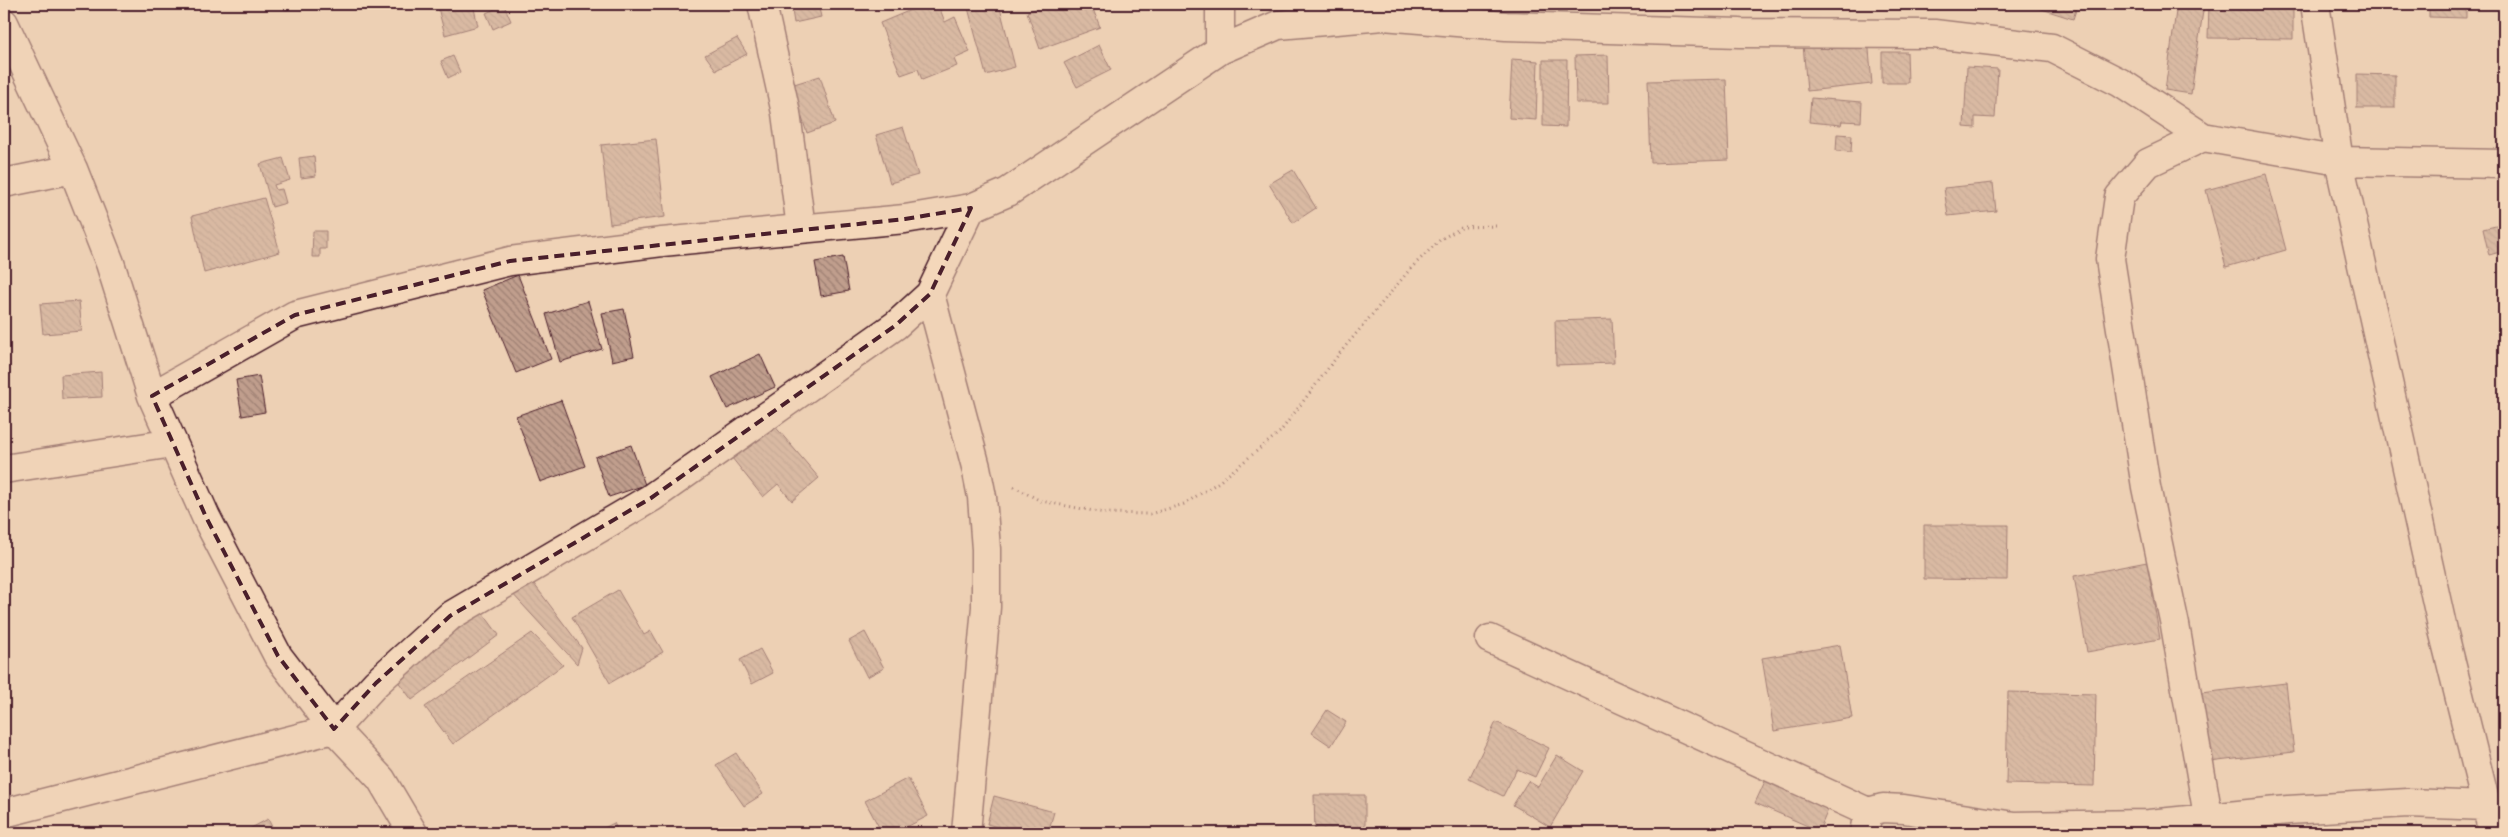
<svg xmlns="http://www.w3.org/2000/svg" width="2508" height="837" font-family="Dekko,sans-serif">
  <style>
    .building { fill: url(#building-back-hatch); stroke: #4a1f2b }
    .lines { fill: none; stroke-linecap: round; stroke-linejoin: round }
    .minor-casing { stroke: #4a1f2b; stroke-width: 31 }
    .path { stroke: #4a1f2b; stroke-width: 3; stroke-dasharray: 1 4; stroke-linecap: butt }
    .minor { stroke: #f4d7ba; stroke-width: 28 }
    .marked { fill: none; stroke: #4a1f2b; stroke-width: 4; stroke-dasharray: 10 6; stroke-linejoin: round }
  </style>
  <defs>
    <pattern id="building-back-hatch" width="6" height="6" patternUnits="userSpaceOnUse" patternTransform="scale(1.25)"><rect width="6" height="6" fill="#c09e8d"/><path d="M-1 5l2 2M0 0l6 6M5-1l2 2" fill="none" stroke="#9e8073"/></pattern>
  </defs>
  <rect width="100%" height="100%" fill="#edd0b4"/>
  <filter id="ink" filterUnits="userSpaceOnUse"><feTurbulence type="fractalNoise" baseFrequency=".02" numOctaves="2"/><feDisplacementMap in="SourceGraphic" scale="10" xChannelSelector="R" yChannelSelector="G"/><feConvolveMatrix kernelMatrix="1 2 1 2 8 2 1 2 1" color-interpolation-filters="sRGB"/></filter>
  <g filter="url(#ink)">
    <path class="building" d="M437,4H473L478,26L445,35Z
      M791,4H818L821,17L794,23Z
      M925,4H938L945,22L955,17L970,52L954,59L957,66L922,80L918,69L901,75L880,23Z
      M967,4H999L1015,67L986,75Z
      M1049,4H1091L1100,27L1040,49L1027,12Z
      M2026,4H2078L2073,19Z
      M2177,4H2204L2191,94L2165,90Z
      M2209,4H2293V39L2208,38Z
      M2429,4H2466V18L2429,17Z
      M504,5L511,21L493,29L486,13Z
      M2504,20V42H2500L2497,21Z
      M737,38L747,54L716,70L705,55Z
      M1868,38L1872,84L1807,91L1803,44Z
      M1099,45L1111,70L1077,87L1064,63Z
      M1882,52H1907L1908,83H1882Z
      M1608,55L1609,103H1576L1575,56Z
      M453,56L460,72L448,78L441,61Z
      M1512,59L1538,61L1536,120L1509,118Z
      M1543,60H1567L1566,127L1543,126Z
      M1967,67L1998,69L1995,118L1975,117V128L1964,127Z
      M2357,74L2395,75V108H2357Z
      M820,76L835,123L807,133L791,85Z
      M1726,79L1729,160L1651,163L1648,81Z
      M1811,98L1862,102L1861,122L1842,121L1841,125L1809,122Z
      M903,127L918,175L890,183L876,135Z
      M1837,134L1852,135L1851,152L1836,151Z
      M656,139L665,217L610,224L601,145Z
      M314,156L316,176L301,178L299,158Z
      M283,158L290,180L274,185L276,190L282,189L286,203L272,207L260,164Z
      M1293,170L1316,208L1293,223L1269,184Z
      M2266,174L2286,250L2226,267L2206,190Z
      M1993,183L1996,211L1948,216L1944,188Z
      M264,198L280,252L204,273L192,216Z
      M2504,224V251L2489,255L2483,229Z
      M313,231H326V249H320V257H312Z
      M843,257L849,291L821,296L815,262Z
      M518,275L551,359L516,373L482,290Z
      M79,301L82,331L43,334L40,304Z
      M588,301L602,349L560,362L546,314Z
      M624,309L634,356L612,361L602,313Z
      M1612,319L1614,363L1556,365L1555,321Z
      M760,354L775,387L727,409L712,377Z
      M101,372L102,397L62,399L61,375Z
      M259,376L265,412L242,416L236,380Z
      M561,400L585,466L540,482L516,416Z
      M773,424L819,478L792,501L778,484L763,497L732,458Z
      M631,445L645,485L609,497L595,457Z
      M1924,525H2008L2007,580L1924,579Z
      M2147,562L2160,639L2087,652L2074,576Z
      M531,580L582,648L577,664L510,591Z
      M618,590L644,635L651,631L663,652L610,683L572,617Z
      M482,612L499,635L412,700L394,676Z
      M865,632L884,668L867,677L849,641Z
      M532,633L563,665L453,744L425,707Z
      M1840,645L1852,718L1774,731L1762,658Z
      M760,649L773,673L752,684L740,660Z
      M2286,683L2294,752L2201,763L2193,694Z
      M2008,692L2096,694L2094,786L2006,784Z
      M1327,710L1346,722L1331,746L1312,733Z
      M1496,722L1549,748L1535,777L1517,769L1503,796L1469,779Z
      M736,753L763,794L744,806L716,765Z
      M1557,755L1583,771L1550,827L1513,805L1528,781L1538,787Z
      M1767,777L1830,805L1819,831L1755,803Z
      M908,778L928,816L895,833H882L865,801Z
      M1314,795H1365V833H1315Z
      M994,796L1054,812L1048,833H1020L987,824Z
      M268,819L275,833H242Z
      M614,823L619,833H594Z
      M1761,829L1772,833H1760Z"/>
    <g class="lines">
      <defs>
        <path id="minor" d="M762,4L786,113L801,228
          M1220,4V50
          M2315,4L2339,161L2443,630L2493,833
          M4,23L73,169L110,263L152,396L206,517L278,656L334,729L381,779L413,833
          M2203,137L2148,163L2119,197L2110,259L2146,487L2175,625L2211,833
          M4,183L73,169
          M930,294L976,467L982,497L986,549V607L966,833
          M152,396L295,315L510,261L662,242L905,219L971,208L1008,192L1220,50L1278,25L1383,16L1506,26L1740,33L1934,34L2052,48L2121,83L2203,137L2339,161L2504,164
          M4,469L173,443
          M1490,639L1868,812
          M4,813L334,729L376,683L450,616L651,498L896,325L930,294L971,208
          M1864,833L1868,812L1883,808L1904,809L2014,826L2149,824L2288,810L2408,803L2487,806"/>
      </defs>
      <use href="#minor" class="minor-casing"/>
      <path class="path" d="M286,4L287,10
        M1014,487L1041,501L1104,513L1150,514L1184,504L1219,482L1280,432L1339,354L1412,267L1441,239L1463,227L1496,226"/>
      <use href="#minor" class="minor"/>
    </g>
  </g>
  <path d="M0 0H2508V837H0ZM971,208L930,294L896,325L651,498L450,616L376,683L334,729L278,656L206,517L152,396L295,315L510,261L905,219Z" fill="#edd0b4" fill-opacity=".55" fill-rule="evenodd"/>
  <path class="marked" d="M971,208L930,294L896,325L651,498L450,616L376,683L334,729L278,656L206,517L152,396L295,315L510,261L905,219Z"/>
  <rect width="2508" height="837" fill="none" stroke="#f4d7ba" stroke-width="20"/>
  <rect x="10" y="10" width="2488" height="817" fill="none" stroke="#4a1f2b" stroke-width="2" filter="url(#ink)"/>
</svg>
